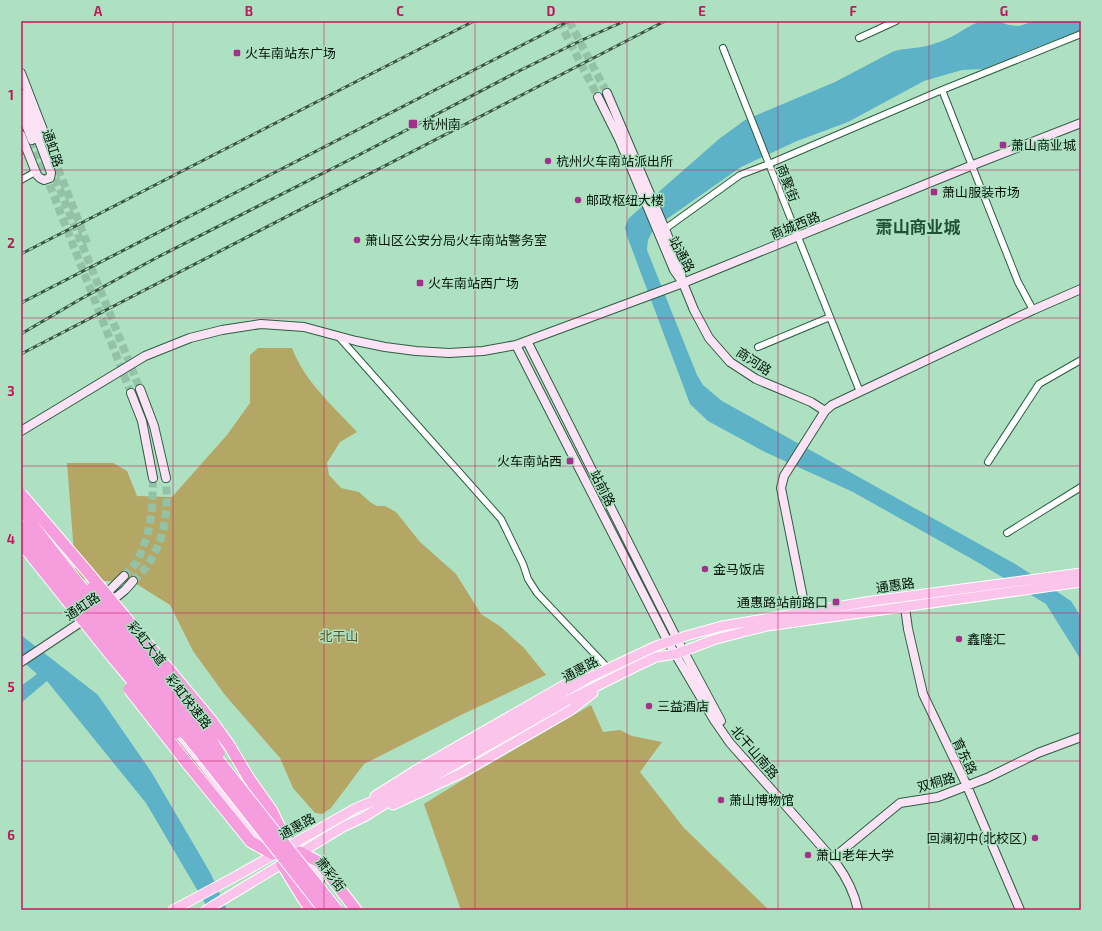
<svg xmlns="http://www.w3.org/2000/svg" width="1102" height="931" font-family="'Exo 2','Noto Sans SC',sans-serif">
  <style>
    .forest { fill: #b4a665 }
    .water { fill: #5eb2c8 }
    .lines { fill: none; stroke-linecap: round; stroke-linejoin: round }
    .secondary-tunnel { stroke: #94c2a6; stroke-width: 8; stroke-dasharray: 8 4; stroke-linecap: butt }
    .street-casing { stroke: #2d5d42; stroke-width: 8 }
    .secondary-casing { stroke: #2d5d42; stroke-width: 10 }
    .primary-casing { stroke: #fff; stroke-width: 11 }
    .highway-casing { stroke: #fff; stroke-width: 13 }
    .street { stroke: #fff; stroke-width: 6 }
    .secondary { stroke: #fce2f5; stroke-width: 8 }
    .primary { stroke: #fac4eb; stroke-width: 9 }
    .highway { stroke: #f69dde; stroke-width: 11 }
    .rail-casing { stroke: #395645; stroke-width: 3 }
    .rail { stroke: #ade1c1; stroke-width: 1.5; stroke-dasharray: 4.5; stroke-linecap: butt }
    .highway-bridge-casing { stroke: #fff; stroke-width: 13; stroke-linecap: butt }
    .highway-bridge { stroke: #f69dde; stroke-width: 11 }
    .grid { fill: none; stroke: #c2185b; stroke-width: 1; stroke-opacity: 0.55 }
    .poi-dot { fill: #a3308b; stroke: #ade1c1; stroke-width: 1.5 }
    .labels { text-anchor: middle; stroke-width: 3; stroke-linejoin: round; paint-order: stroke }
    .poi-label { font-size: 13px; fill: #03150a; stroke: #ade1c1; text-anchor: start }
    .street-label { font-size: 13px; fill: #03150a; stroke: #ade1c1 }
    .park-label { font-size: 13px; fill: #5d5220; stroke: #ade1c1 }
    .district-label { font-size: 17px; font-weight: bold; fill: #205036; stroke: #ade1c1 }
    .neatline { fill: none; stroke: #c2185b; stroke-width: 1.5 }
    .grid-label { font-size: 13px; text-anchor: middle; font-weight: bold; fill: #c2185b }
  </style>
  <rect width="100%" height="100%" fill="#ade1c1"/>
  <path class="forest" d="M258,348H292C304,381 334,407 357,432L340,442L327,463L329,475L341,488L359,492L370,502L377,506H385L396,512L420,542L456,574L481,614L501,627L524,648L546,675L463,714L364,764L331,808L322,814L315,813L293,788L280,758L225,695L193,651L170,605L135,583L76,579L67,463H113L127,471L137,496L172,497L227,435L250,403V355Z
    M591,705L603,732L620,730L632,736L662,742L640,772L684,828L769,910H461L424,804L469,776Z"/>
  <path class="water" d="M982,21H997L1009,25L1019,26L1035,21H1081V30L983,69L962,70L924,81L848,122L797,141L741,167L654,228L648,240L647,250L697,375L703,385L722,401L1017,565L1071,601L1081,617V660L1046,604L979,563L853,492L765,452L708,421L690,404L627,236L625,227L629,218L719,139L745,120L835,82L892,52C900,49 906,49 914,48C926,47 938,43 949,38C960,33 970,24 982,21Z
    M21,635L98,695L152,773L211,874L227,910H209L146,803L47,681L21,703V686L37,674L21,660Z"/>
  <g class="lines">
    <path class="secondary-tunnel" d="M559,21L598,97
      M569,21L607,93
      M45,135L87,243
      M32,140L131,393
      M51,167L140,389
      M124,576L137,562L147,537L152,512L153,478
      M133,581C137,576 143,572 146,567C166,539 168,511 166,478"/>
    <defs>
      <path id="street" d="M859,38L896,21
        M723,48L798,237L860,392
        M942,90L1018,282L1033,310
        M21,180L35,172
        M665,229L740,175L769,164L942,90L1081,34
        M338,336L501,519L523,564L528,579L537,593L604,664
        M758,347L830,317
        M988,462L1039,384L1081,360
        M1007,533L1081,487"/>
      <path id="secondary" d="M21,73L45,135
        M607,93L665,229L680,267L682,280
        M21,94L49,167L51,173L50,178L44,180L40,178L37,175L21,135
        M598,97L619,139L674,270L683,283L694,310L709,338L730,362L756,379L811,402L825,411
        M21,112L32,140
        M527,341L677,639L721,721
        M516,345L668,642L714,720L730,743L779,798L836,863C847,878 854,892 858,910
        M140,389L154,426L166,478
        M131,393L142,421L153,478
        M21,431L145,356L190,338L222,330L261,324L304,327L356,341L385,347L416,351L449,353L483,351L516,345L683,283L973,165L1081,123
        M103,597L124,576
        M109,603L125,590L133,581
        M905,607L908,629L923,694L967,786L1020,910
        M807,618L781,488L784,476L825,411L832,405L1033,310L1081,289
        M21,662L87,618
        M174,729L271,852
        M249,790L268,814
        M276,824L300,852L320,880
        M832,859L900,803L938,797L987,778L1038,753L1081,737"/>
      <path id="primary" d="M375,796L416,770L580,676
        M393,805L462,773L571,710L593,693
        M173,910L240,874L356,808L383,797L588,678L656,646L686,636L722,626L872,601L1081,573
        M206,910L343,827L364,817L385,804L563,703L631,669L656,657L676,654L713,640L743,632L767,626L1081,582"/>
      <path id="highway" d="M187,763L251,842L273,854
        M248,777L272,811L280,828
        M300,852L319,862L356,910
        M282,864L304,900L312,910"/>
    </defs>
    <use href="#street" class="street-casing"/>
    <use href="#secondary" class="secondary-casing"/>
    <use href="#primary" class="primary-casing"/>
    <use href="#highway" class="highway-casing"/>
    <use href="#street" class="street"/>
    <use href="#secondary" class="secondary"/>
    <use href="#primary" class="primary"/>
    <use href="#highway" class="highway"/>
    <defs>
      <path id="rail" d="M21,254L474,21
        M21,303L569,21
        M21,334L79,300L156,258L355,157L521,70L582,40L625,21
        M21,354L665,21"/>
    </defs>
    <use href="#rail" class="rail-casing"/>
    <use href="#rail" class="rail"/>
    <defs>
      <path id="highway-bridge" d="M21,494L86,570L211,720L229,745L248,777
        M21,509L52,550L337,910
        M21,527L43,556L212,767L324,910
        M21,543L113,658L176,733
        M92,588L208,733L219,753
        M129,689L187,763"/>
    </defs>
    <use href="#highway-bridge" class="highway-bridge-casing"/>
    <use href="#highway-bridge" class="highway-bridge"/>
  </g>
  <path class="grid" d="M173,21V910M324,21V910M475,21V910M627,21V910M778,21V910M929,21V910M21,170H1081M21,318H1081M21,466H1081M21,613H1081M21,761H1081"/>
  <g class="poi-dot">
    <rect x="233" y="49" width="8" height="8" rx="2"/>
    <rect x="408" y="119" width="10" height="10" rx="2"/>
    <rect x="999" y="141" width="8" height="8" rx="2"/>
    <circle cx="548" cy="161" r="4"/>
    <rect x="930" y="188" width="8" height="8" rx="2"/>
    <circle cx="578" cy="200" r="4"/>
    <circle cx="357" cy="240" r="4"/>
    <rect x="416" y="279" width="8" height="8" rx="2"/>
    <rect x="566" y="457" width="8" height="8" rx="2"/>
    <circle cx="705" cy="569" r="4"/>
    <rect x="832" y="598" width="8" height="8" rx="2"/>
    <circle cx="959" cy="639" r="4"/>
    <circle cx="649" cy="706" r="4"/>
    <circle cx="721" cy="800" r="4"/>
    <circle cx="1035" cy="838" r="4"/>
    <circle cx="808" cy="855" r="4"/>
  </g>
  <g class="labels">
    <g class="poi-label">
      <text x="245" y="58">火车南站东广场</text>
      <text x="422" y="129">杭州南</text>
      <text x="1011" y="150">萧山商业城</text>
      <text x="556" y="166">杭州火车南站派出所</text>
      <text x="942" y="197">萧山服装市场</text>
      <text x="586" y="205">邮政枢纽大楼</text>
      <text x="365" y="245">萧山区公安分局火车南站警务室</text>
      <text x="428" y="288">火车南站西广场</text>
      <text x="562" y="466" text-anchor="end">火车南站西</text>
      <text x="713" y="574">金马饭店</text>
      <text x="828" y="607" text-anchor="end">通惠路站前路口</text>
      <text x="967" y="644">鑫隆汇</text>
      <text x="657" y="711">三益酒店</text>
      <text x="729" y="805">萧山博物馆</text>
      <text x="1027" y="843" text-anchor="end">回澜初中(北校区)</text>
      <text x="816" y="860">萧山老年大学</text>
    </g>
    <g class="street-label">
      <text transform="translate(53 148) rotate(72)" y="5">通虹路</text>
      <text transform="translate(788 183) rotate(69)" y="5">商聚街</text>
      <text transform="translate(795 225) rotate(-22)" y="5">商城西路</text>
      <text transform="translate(682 254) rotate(62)" y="5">站通路</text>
      <text transform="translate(754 361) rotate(33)" y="5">商河路</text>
      <text transform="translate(603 488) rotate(63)" y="5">站前路</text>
      <text transform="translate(895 585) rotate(-8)" y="5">通惠路</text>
      <text transform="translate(82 606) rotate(-34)" y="5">通虹路</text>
      <text transform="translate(147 643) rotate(51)" y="5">彩虹大道</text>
      <text transform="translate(580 669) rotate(-28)" y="5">通惠路</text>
      <text transform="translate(189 701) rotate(52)" y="5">彩虹快速路</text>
      <text transform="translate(755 752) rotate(49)" y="5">北干山南路</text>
      <text transform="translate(965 756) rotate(64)" y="5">育东路</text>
      <text transform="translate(936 782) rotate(-16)" y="5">双桐路</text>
      <text transform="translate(297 826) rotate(-29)" y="5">通惠路</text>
      <text transform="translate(331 874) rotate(53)" y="5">萧彩街</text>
    </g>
    <g class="park-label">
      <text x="339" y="641">北干山</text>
    </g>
    <g class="district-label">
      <text x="918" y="233">萧山商业城</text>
    </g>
  </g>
  <rect width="1102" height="931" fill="none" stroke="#ade1c1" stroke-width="44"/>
  <rect x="22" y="22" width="1058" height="887" class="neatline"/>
  <g class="grid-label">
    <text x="98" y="16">A</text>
    <text x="249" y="16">B</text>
    <text x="400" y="16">C</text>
    <text x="551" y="16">D</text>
    <text x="702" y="16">E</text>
    <text x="853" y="16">F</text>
    <text x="1004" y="16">G</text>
    <text x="11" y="100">1</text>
    <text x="11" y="248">2</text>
    <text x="11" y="396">3</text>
    <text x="11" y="544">4</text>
    <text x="11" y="692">5</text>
    <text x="11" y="840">6</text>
  </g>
</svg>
